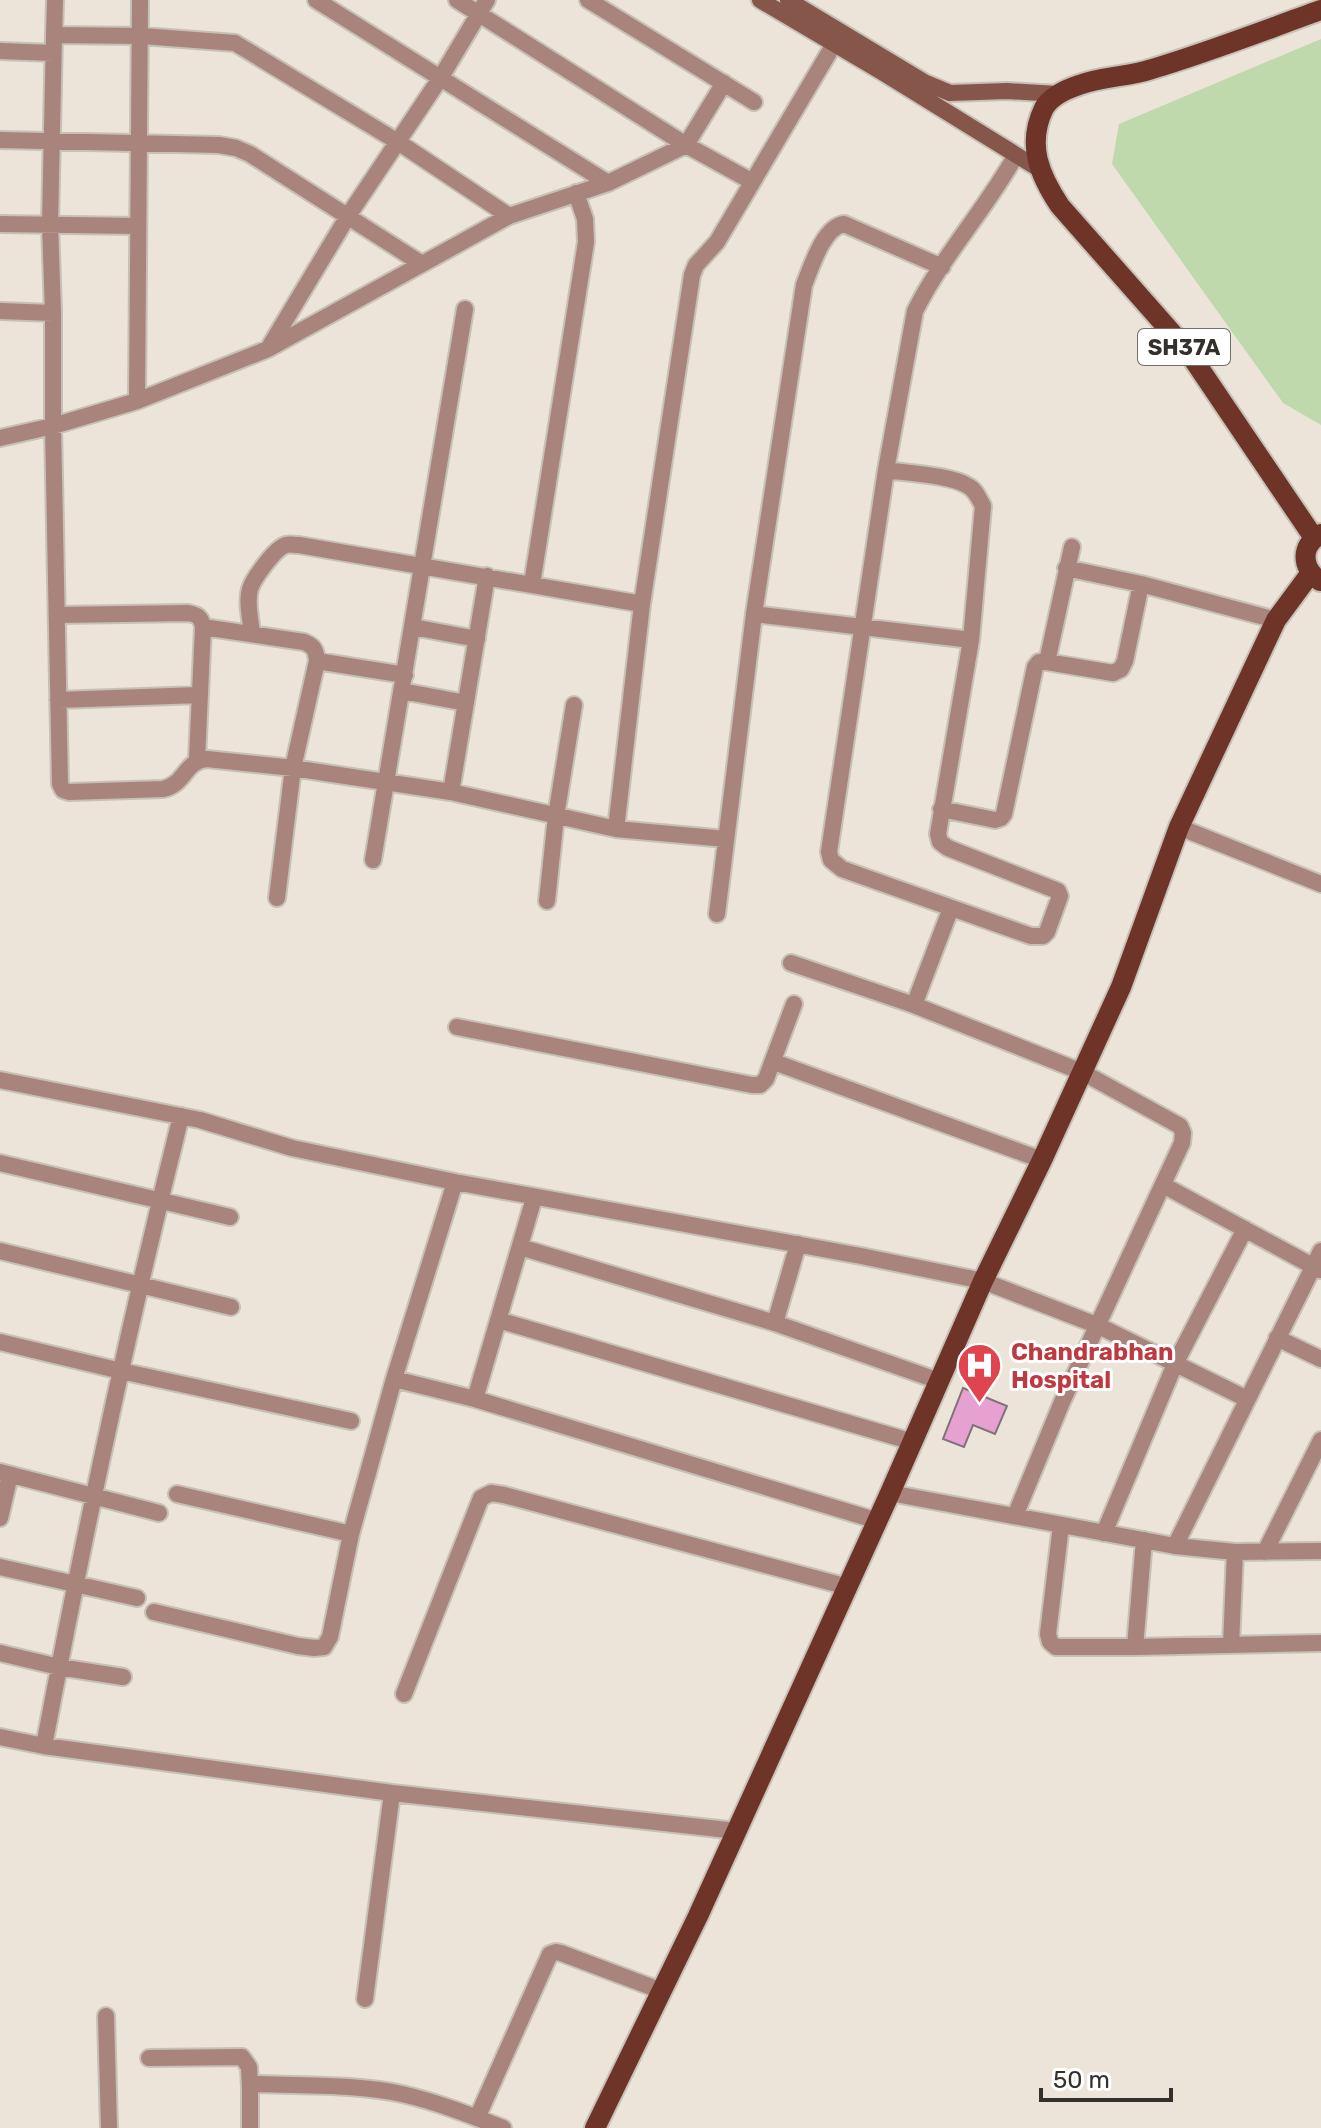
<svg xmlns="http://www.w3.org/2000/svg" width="1321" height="2128" font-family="Rubik,sans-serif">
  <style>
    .green { fill: #bfd9ad }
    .building { fill: #e6a1d1; stroke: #7f737b; stroke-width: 2 }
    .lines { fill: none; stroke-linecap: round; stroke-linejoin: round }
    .street-casing { stroke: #c7c0b6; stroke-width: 20 }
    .secondary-casing { stroke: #c7c0b6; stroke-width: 20 }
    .primary-casing { stroke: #c7c0b6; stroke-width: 24 }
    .street { stroke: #a8847c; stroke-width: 16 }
    .secondary { stroke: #87564a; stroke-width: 16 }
    .primary { stroke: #6e3427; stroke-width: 20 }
    .labels { text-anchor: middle; stroke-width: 6; stroke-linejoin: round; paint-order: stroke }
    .shield { fill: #fff; stroke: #716f6c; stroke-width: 2 }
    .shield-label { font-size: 22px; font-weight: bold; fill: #34312d }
    .health-label { font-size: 24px; font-weight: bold; fill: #be3a42; stroke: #fff; text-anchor: start }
  </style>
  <rect width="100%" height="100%" fill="#ece4d8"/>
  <path class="green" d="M1321,39V425L1283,403L1112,164L1119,124Z"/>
  <path class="building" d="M963,1388L1007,1406L995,1434L973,1425L964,1447L943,1439Z"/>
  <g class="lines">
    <defs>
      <path id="street" d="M316,0L608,183
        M588,0L754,102
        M54,35L55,0
        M0,51L53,53
        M724,83L686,145L751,181
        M0,140L219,145L236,148L250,154L422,264
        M509,216L398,142L235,43L142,36L54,35L50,224L53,313V426L60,784L63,790L69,792L163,789C186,784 184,761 207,759L293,768L451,792L616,829L726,839
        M0,224L137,226
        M0,311L53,313
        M268,349L509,216L608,183L686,145L457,0
        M137,401L140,0
        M0,438L53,426L137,401L268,349L348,216L441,77L487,0
        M886,470C906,473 952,475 968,486C976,490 979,499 983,506L971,640L938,834L940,842L948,848L1058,891L1060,896L1047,932L1043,936H1031L842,869L831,860L829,852L886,470L915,311C943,255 986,209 1016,155
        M1066,568L1141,584L1276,620
        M532,584L586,242L585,219L576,193
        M754,614L971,640
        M57,615L188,613C198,615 201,617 203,627L197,759
        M203,627L304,642C314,646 316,650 317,661L293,768L277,898
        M413,627L477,639
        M252,634C251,620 246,603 250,589C253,579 275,548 286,545C290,544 294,545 299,545L642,604
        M317,661L405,675
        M1047,662L1072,547
        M402,691L466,703
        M58,700L199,695
        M451,792L487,576
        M941,809L995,820L1001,818L1004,814L1035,667L1039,662H1047L1113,673L1121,669L1125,661L1141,584
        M1179,827L1321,884
        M616,829L642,604L692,275L696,265L717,242L840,34
        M373,860L465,309
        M547,901L556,816L574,705
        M717,914L754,614L804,285C811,268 823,227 844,224L942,267
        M791,963L914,1005L1082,1072L1180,1126L1183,1133L1182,1143L1062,1402L1015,1516
        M914,1005L951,908
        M457,1027L752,1085H760L766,1079L794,1004
        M774,1062L1042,1160
        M0,1080L200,1120L292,1148L455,1182L861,1256L983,1281L1099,1326L1247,1399
        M0,1163L230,1217
        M1163,1185L1320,1270
        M520,1247L775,1323L939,1381
        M0,1251L231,1307
        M498,1320L913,1442
        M775,1323L798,1244
        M1277,1338L1321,1359
        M0,1342L121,1371L351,1421
        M394,1379L475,1399L878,1521
        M475,1399L534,1198
        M0,1472L159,1513
        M890,1493L1175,1546L1235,1552L1321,1551
        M177,1494L351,1534
        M0,1518L10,1475
        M1061,1525L1048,1634L1050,1642L1056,1647H1135L1321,1643
        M1104,1533L1175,1364L1245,1229
        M1175,1546L1321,1251
        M1265,1552L1321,1440
        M0,1567L137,1598
        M154,1612L298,1646L314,1648L324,1647L330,1637L351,1534L394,1379L455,1182
        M1231,1645L1235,1552
        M1135,1647L1144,1540
        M0,1653L59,1667L123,1677
        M404,1694L481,1498L491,1493L504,1495L848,1587
        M0,1737L44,1746L392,1793L737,1831
        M44,1746C84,1534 129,1324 181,1116
        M365,1999L392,1793
        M106,2016L109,2128
        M149,2058L242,2057L249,2067L250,2087
        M477,2118L550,1954L556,1952L561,1953L662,1991
        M250,2128V2087L259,2084C306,2086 356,2084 402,2094C437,2102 470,2115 503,2128"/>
      <path id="secondary" d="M760,0L882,72L1039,169
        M788,0L926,83L950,93L1007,91L1058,94"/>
      <path id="primary" d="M1314,538L1187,350L1060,206C1040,176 1026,145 1044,108C1051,96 1067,89 1079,85C1102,76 1129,77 1152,69C1209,52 1265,30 1321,10
        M1320,581C1301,568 1300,545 1321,534
        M595,2128L698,1916L890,1493L983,1281L1042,1160L1121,987L1179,827L1276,620L1310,574"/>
    </defs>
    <use href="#street" class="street-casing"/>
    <use href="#secondary" class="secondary-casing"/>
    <use href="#primary" class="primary-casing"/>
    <use href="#street" class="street"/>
    <use href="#secondary" class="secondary"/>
    <use href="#primary" class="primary"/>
  </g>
  <defs>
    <symbol id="hospital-pin" viewBox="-11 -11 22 30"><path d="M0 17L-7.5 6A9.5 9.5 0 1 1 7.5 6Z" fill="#e0444e" stroke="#fff"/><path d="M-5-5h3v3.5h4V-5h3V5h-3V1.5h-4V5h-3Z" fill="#fff"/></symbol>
  </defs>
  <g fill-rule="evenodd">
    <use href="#hospital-pin" x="954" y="1340" width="51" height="69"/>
  </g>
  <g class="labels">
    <rect class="shield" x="1138" y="329" width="92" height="36" rx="6"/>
    <g class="shield-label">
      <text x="1184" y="355">SH37A</text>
    </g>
    <g class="health-label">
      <text x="1011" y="1360">Chandrabhan<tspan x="1011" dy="28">Hospital</tspan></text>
    </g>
  </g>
  <path d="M1041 2088v12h130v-12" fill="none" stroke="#34312d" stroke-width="4"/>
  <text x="1053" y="2088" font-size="24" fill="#34312d" stroke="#ffffff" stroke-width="6" paint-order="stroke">50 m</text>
</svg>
